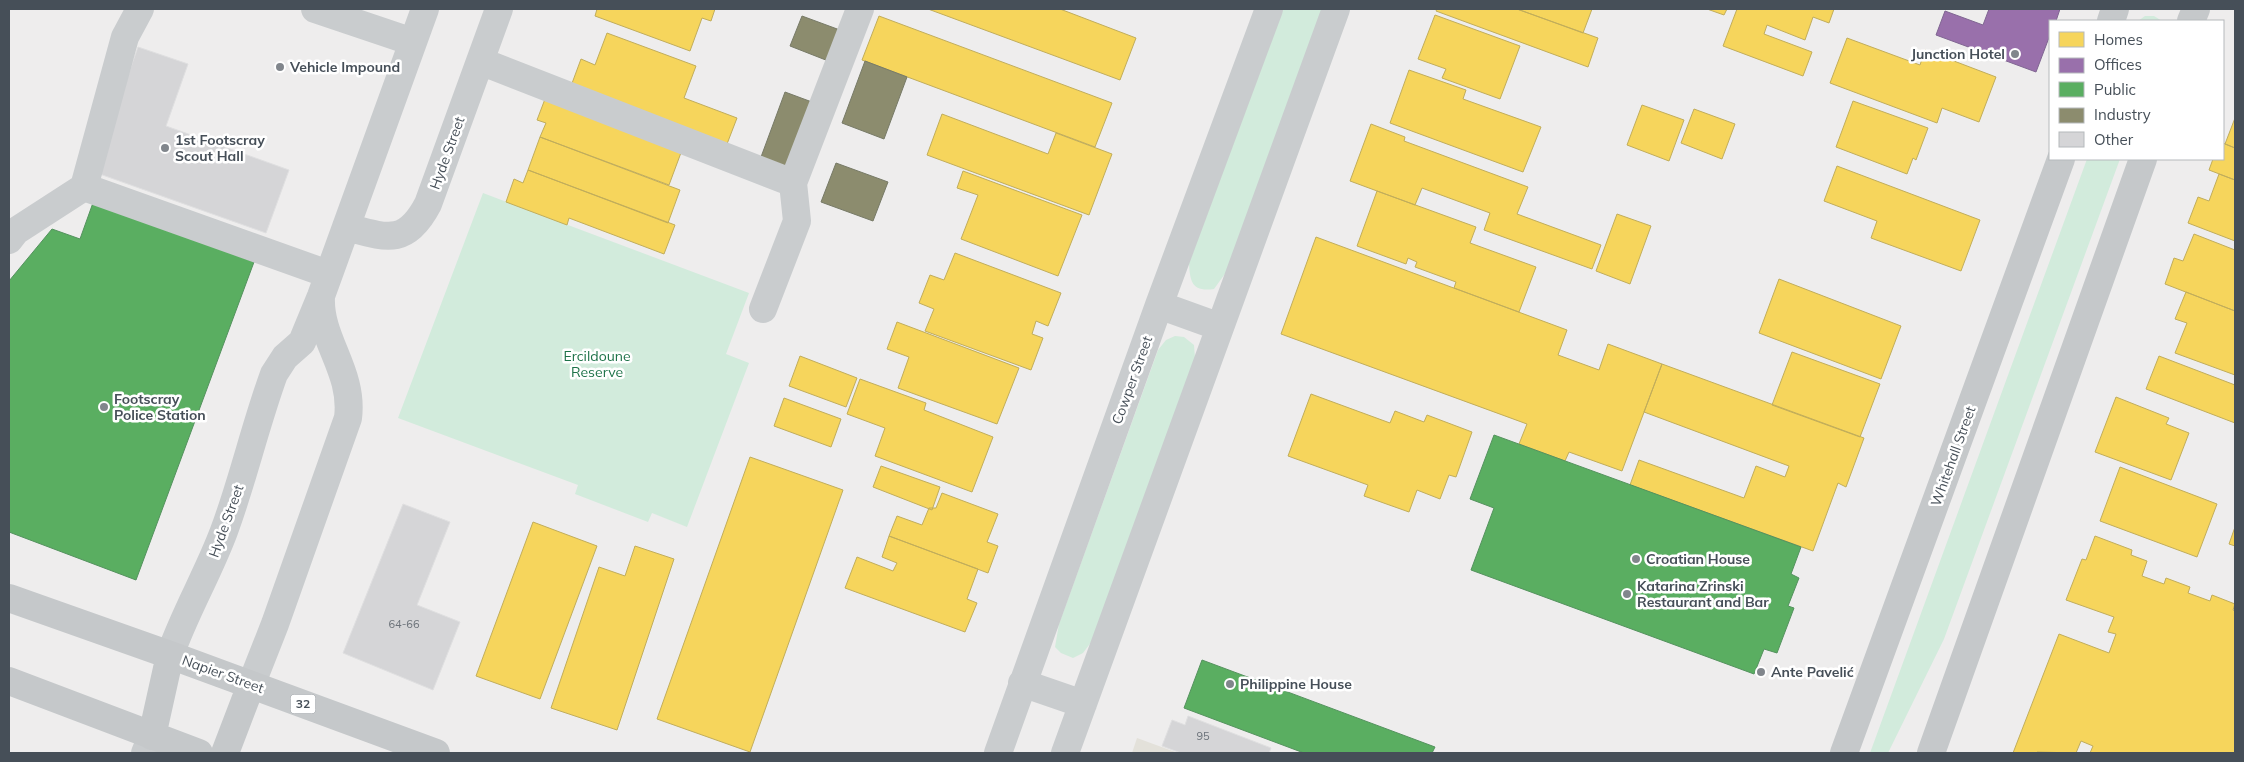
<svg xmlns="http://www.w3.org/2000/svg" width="2244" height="762" font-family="Mulish,sans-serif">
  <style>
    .commercial { fill: #e3e1da }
    .green { fill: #d2ebdc }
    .homes { fill: #f6d55c; stroke: #c1ad5b }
    .offices { fill: #9970ab; stroke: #806692 }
    .public { fill: #5aae61; stroke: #54925e }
    .industry { fill: #8c8c6e; stroke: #777a67 }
    .building { fill: #d5d5d7; stroke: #dfdfe0 }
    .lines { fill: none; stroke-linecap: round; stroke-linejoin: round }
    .minor { stroke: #c9ccce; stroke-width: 28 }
    .major { stroke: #c5c8ca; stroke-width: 28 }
    .poi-dot { fill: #81868c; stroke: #fff; stroke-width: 2 }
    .labels { text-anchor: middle; stroke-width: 5; stroke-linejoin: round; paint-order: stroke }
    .number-label { font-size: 11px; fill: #6b7279 }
    .shield { fill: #fff; stroke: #7e848a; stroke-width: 1 }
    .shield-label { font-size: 12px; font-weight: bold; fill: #464f58 }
    .poi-label { font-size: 14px; font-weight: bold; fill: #464f58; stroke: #fff; text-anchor: start }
    .street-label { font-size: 14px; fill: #464f58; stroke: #fff }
    .park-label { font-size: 14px; fill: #1d7248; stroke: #fff }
  </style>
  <rect width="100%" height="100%" fill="#eeeded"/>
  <path class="commercial" d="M1137,738L1178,753H1132Z"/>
  <path class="green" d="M1283,9H1323L1227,271L1214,289C1192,292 1190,282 1189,263Z
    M2145,16H2154L2162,21H2138Z
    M2087,159H2120L1944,639L1888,753H1870Z
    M483,193L749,293L726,354L749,363L687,527L652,513L648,522L575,494L578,485L398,418Z
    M1175,336L1184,337L1194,345L1195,358L1092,641L1083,653L1073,658L1061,653L1055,647L1059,624L1158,350L1166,340Z"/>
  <path class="homes" d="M597,9H715L711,21L702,18L690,51L595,16Z
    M928,9H1060L1136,38L1120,80Z
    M1437,9H1517L1598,38L1588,67L1436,11Z
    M1517,9H1592L1583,33Z
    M1707,9H1727L1724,15Z
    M1737,9H1834L1829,23L1813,17L1805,40L1767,25L1764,34L1812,52L1803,76L1723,46Z
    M1435,15L1520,46L1500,99L1442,78L1446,69L1418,59Z
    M879,16L1112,103L1095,147L862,60Z
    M607,33L696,66L684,98L737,118L727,144L571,86L581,59L595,65Z
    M1847,38L1920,65L1925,50L1996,77L1979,122L1942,108L1937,123L1830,83Z
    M1409,70L1466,90L1463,99L1541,127L1523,172L1390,123Z
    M545,99L682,150L669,185L540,137L546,123L537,120Z
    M1853,101L1928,128L1916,160L1913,158L1907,174L1836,147Z
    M1642,105L1684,120L1669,161L1627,145Z
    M1694,109L1735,124L1722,159L1681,143Z
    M942,114L1048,154L1056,133L1112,154L1089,215L927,155Z
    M2235,118V148L2225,144Z
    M1371,124L1405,137L1404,141L1528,187L1517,214L1601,245L1592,269L1484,230L1490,213L1422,188L1415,205L1350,181Z
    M540,137L680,190L668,223L528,170Z
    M2223,143L2235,148V180L2209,170L2213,159H2223Z
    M1837,166L1980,220L1961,271L1871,238L1877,221L1824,201Z
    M528,170L675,225L664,254L569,218L567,225L506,202L514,179L523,183Z
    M963,171L1082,215L1058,276L961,239L978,195L957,188Z
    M2219,174L2235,180V241L2188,223L2198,197L2209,201Z
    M1377,191L1476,227L1470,243L1536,267L1519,312L1454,288L1456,282L1415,267L1417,262L1408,258L1406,264L1357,246Z
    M1617,214L1651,226L1630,284L1596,271Z
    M2194,234L2235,250V311L2165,284L2174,258L2183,261Z
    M1316,237L1567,330L1558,355L1599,370L1608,344L1662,364L1622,471L1569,452L1565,461L1519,444L1527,424L1281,334Z
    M955,253L1061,293L1048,326L1036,321L1032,334L1043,338L1031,370L925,331L934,309L919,303L930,275L944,280Z
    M1779,279L1901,326L1881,379L1759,333Z
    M2186,292L2235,311V375L2175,353L2187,323L2175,319Z
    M897,322L1019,368L997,424L898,388L909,357L887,349Z
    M1792,352L1880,384L1860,437L1772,405Z
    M800,356L857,378L846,407L789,386Z
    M2159,356L2235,385V423L2146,389Z
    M1662,364L1864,438L1846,487L1838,483L1813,551L1630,485L1639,460L1744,498L1756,466L1785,477L1789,466L1644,412Z
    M860,379L926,403L924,410L993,437L972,492L875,456L885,428L847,414Z
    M1311,394L1390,423L1395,411L1424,422L1427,415L1472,432L1456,477L1449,475L1440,499L1417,490L1409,512L1364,496L1368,485L1288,456Z
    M2116,397L2169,418L2166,424L2189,433L2171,480L2095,452Z
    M784,398L841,419L831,447L774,426Z
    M750,457L843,490L750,752L657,719Z
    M881,466L940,487L932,510L873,487Z
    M2120,467L2217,504L2197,557L2100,521Z
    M942,493L998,514L987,542L998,546L988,573L889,536L897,516L922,525L929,508H936Z
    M533,522L597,546L540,699L476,676Z
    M2235,527V546L2229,544Z
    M889,536L978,569L967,599L977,603L965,632L845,588L857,557L893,571L897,563L882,557Z
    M2095,536L2132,550L2131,555L2147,561L2142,576L2164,584L2166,578L2190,587L2188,593L2210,601L2212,595L2235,604L2233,610L2235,611V753H2090L2093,746L2081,741L2076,753L2037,752L2036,753H2013L2059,634L2109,653L2116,634L2108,632L2114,617L2066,600L2082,559L2086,560Z
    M635,546L674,559L617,730L551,708L599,567L625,576Z"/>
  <path class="offices" d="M1989,9H2060L2056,21H2050V35L2036,72L1936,35L1945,11L1983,25Z"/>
  <path class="public" d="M94,200L254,262L136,580L9,532V281L52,229L80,239Z
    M1494,435L1801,547L1791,574L1799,578L1788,606L1794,608L1777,653L1764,649L1754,674L1471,570L1494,508L1470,499Z
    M1202,660L1435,747L1432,753H1304L1184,708Z"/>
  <path class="industry" d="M802,16L848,33L836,64L790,46Z
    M865,61L907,77L884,139L842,123Z
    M785,92L820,105L796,170L761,157Z
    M836,163L888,182L873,221L821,202Z"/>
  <path class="building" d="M138,47L188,64L166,126L289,170L266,233L94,172Z
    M403,504L450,522L417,605L460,622L433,690L343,653Z
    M1188,716L1271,748L1269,753H1181L1162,746L1172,720L1185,725Z"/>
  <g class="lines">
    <path class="minor" d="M315,9L413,42
      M480,61L793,183
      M84,187L328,274
      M346,227C387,238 406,246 428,204L499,9
      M9,240L16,231L84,187L125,37L140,9
      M1159,305L1220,327
      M763,309L797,221L793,183L860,9
      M170,655C185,612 208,574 224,531C243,480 255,426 274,374L285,357L302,342L321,296L425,9
      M1022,683L1083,704
      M251,685L275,624L348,418C354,371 319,340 321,297
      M145,753L152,736
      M998,753L1159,305L1269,9
      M1065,753L1336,9"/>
    <path class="major" d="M2111,21L2115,9
      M2191,21L2196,9
      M9,598L170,655L436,753
      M9,681L199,753
      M152,736L170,655
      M225,753L251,685
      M1844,753L2061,159
      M1931,753L2143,159"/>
  </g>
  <g class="poi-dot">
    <circle cx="2015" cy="54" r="5"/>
    <circle cx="280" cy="67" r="5"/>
    <circle cx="165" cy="148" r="5"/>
    <circle cx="104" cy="407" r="5"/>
    <circle cx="1636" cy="559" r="5"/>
    <circle cx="1627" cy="594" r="5"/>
    <circle cx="1761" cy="672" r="5"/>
    <circle cx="1230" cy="684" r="5"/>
  </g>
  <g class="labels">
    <g class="number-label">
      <text x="404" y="628">64-66</text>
      <text x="1203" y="740">95</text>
    </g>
    <rect class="shield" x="290.5" y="694.5" width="25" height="19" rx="4"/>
    <g class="shield-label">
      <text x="303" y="708">32</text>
    </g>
    <g class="poi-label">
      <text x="2005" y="59" text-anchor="end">Junction Hotel</text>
      <text x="290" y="72">Vehicle Impound</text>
      <text x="175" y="145">1st Footscray<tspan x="175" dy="16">Scout Hall</tspan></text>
      <text x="114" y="404">Footscray<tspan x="114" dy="16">Police Station</tspan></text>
      <text x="1646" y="564">Croatian House</text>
      <text x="1637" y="591">Katarina Zrinski<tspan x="1637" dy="16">Restaurant and Bar</tspan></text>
      <text x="1771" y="677">Ante Pavelić</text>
      <text x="1240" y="689">Philippine House</text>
    </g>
    <g class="street-label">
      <text transform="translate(447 153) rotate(-70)" y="5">Hyde Street</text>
      <text transform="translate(1132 380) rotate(-70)" y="5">Cowper Street</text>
      <text transform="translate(1953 456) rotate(-70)" y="5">Whitehall Street</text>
      <text transform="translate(226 521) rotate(-70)" y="5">Hyde Street</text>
      <text transform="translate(223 674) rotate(20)" y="5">Napier Street</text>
    </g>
    <g class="park-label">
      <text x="597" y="361">Ercildoune<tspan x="597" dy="16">Reserve</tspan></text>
    </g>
  </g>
  <rect width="2244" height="762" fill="none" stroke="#464f58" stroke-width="20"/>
  <rect x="2049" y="20" width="175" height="140" fill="#ffffff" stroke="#b5b9bc"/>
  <rect x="2059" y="32" width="25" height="15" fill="#f6d55c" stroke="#b5b9bc"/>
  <text x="2094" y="45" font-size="15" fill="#464f58">Homes</text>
  <rect x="2059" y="58" width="25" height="15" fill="#9970ab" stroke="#b5b9bc"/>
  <text x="2094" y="70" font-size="15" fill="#464f58">Offices</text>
  <rect x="2059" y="82" width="25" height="15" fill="#5aae61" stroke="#b5b9bc"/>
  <text x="2094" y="95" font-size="15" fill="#464f58">Public</text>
  <rect x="2059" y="108" width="25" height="15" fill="#8c8c6e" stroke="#b5b9bc"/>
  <text x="2094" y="120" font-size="15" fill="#464f58">Industry</text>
  <rect x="2059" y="132" width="25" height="15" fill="#d5d5d7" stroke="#b5b9bc"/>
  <text x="2094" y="145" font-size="15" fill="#464f58">Other</text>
</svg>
